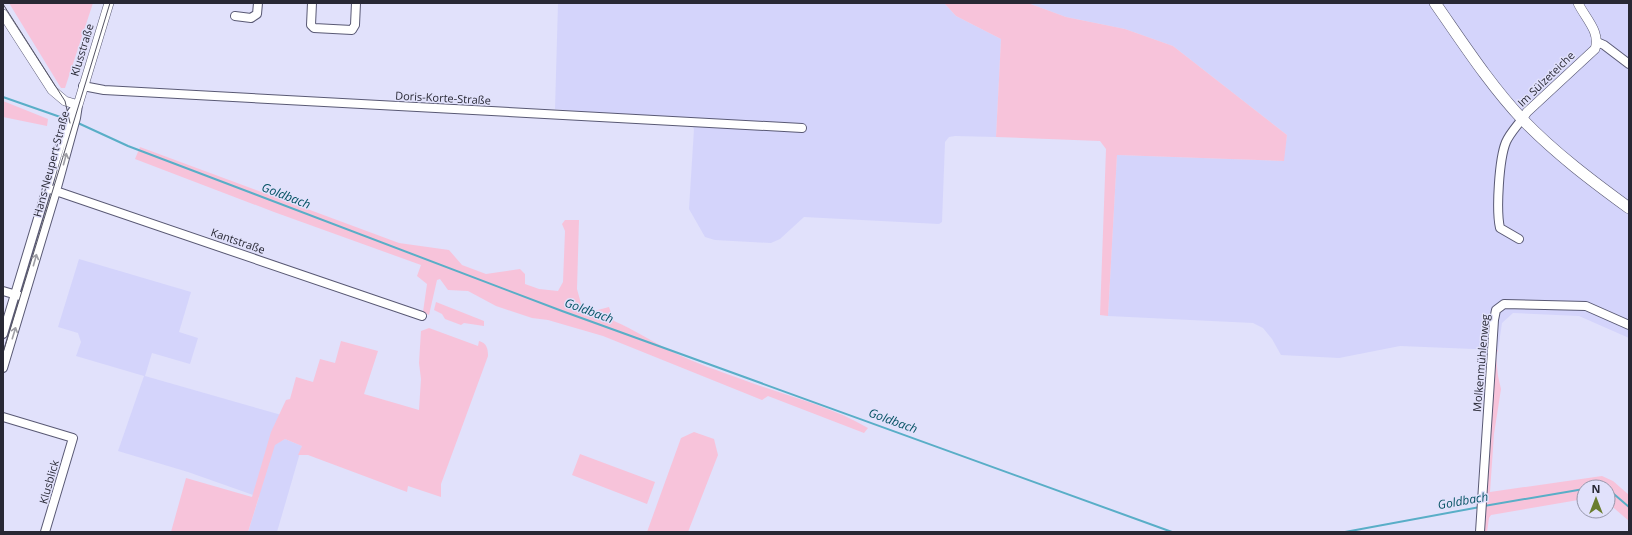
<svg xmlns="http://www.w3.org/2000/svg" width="1632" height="535" font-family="'Open Sans',sans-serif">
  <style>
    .built { fill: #d4d4fb }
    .green { fill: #f7c3da }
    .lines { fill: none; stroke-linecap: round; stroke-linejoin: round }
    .stream { stroke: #59aec7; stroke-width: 2 }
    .minor-casing { stroke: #595974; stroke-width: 10 }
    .tertiary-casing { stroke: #595974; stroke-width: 10 }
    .secondary-casing { stroke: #595974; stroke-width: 12 }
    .minor { stroke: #fff; stroke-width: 8 }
    .tertiary { stroke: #fff; stroke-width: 9 }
    .secondary { stroke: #fff; stroke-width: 11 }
    .tram { stroke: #545463; stroke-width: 1 }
    .oneway { stroke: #9e9ea4 }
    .labels { text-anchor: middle; stroke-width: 3; stroke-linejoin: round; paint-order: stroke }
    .street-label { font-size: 11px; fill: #282834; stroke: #e1e1fb }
    .water-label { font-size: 12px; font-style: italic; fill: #055264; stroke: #e1e1fb }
  </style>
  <rect width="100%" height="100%" fill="#e1e1fb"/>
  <path class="built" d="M558,3H944L956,16L1001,39L996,137L955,136L949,137L945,142L942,222L939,224L804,217L780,239L771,243L715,240L705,237L689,209L694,129L689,119L637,117L555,109Z
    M1028,3H1629V338L1579,316L1513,313L1502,323L1498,350L1400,346L1339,358L1281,355L1272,339L1263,328L1253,323L1108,316L1117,155L1283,161L1287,135L1173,46L1125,29L1066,17Z
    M79,259L191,292L179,332L198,338L190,364L152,353L145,376L285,416L277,443L285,439L302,446L277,532H248L259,497L188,472L118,451L144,376L76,356L81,342L78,333L58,327Z"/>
  <path class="green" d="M9,3H93L65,88H61Z
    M944,3H1028L1066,17L1125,29L1173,46L1287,135L1284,161L1117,155L1108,316L1100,315L1106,149L1100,141L996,137L1001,39L956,16Z
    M3,101L48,119L47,126L3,117Z
    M140,147L399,243L449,250L462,265L486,274L520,269L525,274V284L539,289L558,291L563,282L565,231L562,224L565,220H579L577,289L583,311H594L609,307L614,321C635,330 653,342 673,352C695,363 719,371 741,379C783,395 829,405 868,428L864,433L768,396L762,400L603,336L548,320L532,318L496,306L468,291L448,290L440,279L437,280L429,315L423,312L427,284L417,276L421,265L274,212L135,159Z
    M436,302L484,321V326L464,323L461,325L445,319L442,314L434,310Z
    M429,328L478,346L479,341C487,343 488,349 488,356L441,484V497L408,486L407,492L308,455H298L302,446L285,439L275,445L248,532H171L186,478L252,497L271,432L286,400L290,399L296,377L313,382L320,359L335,363L341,341L378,351L364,394L419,410L421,379L419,363L421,331Z
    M1493,349L1498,350L1496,356L1498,376L1501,389L1494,434L1490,492L1602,476L1613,481L1629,495V521L1608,503V487H1584V499L1491,515L1489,518L1487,532H1483L1488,444L1491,424Z
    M694,432L714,439L718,455L688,532H647L681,438Z
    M580,454L655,482L647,504L572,475Z"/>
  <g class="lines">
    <path class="stream" d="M3,97L66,119
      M78,123L128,146L562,311L1172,532
      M1608,489L1629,507
      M1484,506L1584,489
      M1345,532L1480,507"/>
    <defs>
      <path id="minor" d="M312,3L311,25L314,28L352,30L355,25L356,3
        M235,16L251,18L257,14L258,3
        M1597,42L1604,45L1629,64
        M83,86L104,90L802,128
        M47,188L422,316
        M1519,239L1500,228C1496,210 1499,159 1506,142C1510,133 1517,126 1522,119
        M3,291L20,296
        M3,334L69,116L77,105
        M3,368L56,191L76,118L78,105
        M3,417L73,438L45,532
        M1480,532L1494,320L1496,310L1504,304L1586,306L1629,325"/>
      <path id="tertiary" d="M3,14L52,90L65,101L78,105L109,3
        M1522,119L1527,112L1595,49C1601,32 1585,18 1578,3"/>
      <path id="secondary" d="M1435,3C1463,43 1490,85 1523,120C1555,153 1592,181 1629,208"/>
    </defs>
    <use href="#minor" class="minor-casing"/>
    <use href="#tertiary" class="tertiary-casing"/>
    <use href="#secondary" class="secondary-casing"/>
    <use href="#minor" class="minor"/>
    <use href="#tertiary" class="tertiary"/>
    <use href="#secondary" class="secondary"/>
    <path class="tram" d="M3,4L65,101L70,123
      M3,353L110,3"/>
  </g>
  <defs><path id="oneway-shaft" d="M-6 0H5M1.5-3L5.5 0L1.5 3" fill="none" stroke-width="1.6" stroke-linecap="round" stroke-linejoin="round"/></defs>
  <g class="oneway">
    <use href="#oneway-shaft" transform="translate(65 159) rotate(-75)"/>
    <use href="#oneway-shaft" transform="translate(35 260) rotate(-74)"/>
    <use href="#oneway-shaft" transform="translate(14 333) rotate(-73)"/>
  </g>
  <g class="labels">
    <g class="street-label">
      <text transform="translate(82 50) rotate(-73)" y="4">Klusstraße</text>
      <text transform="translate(1546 79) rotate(-44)" y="4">Im Sülzeteiche</text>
      <text transform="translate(443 98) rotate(3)" y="4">Doris-Korte-Straße</text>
      <text transform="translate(51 164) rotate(-75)" y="4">Hans-Neupert-Straße</text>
      <text transform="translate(238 241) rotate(19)" y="4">Kantstraße</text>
      <text transform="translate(1481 363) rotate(-85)" y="4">Molkenmühlenweg</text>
      <text transform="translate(49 482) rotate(-74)" y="4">Klusblick</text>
    </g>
    <g class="water-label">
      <text transform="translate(286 196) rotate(21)" y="4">Goldbach</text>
      <text transform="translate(589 311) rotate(20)" y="4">Goldbach</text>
      <text transform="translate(893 421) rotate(20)" y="4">Goldbach</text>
      <text transform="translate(1463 501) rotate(-10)" y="4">Goldbach</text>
    </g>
  </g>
  <rect width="1632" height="535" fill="none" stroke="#282834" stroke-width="8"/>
  <g transform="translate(1596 499)"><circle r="19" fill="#e1e1fb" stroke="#9797ab"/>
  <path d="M0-3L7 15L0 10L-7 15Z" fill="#6a7d2d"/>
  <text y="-6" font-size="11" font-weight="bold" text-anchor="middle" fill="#282834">N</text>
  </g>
</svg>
